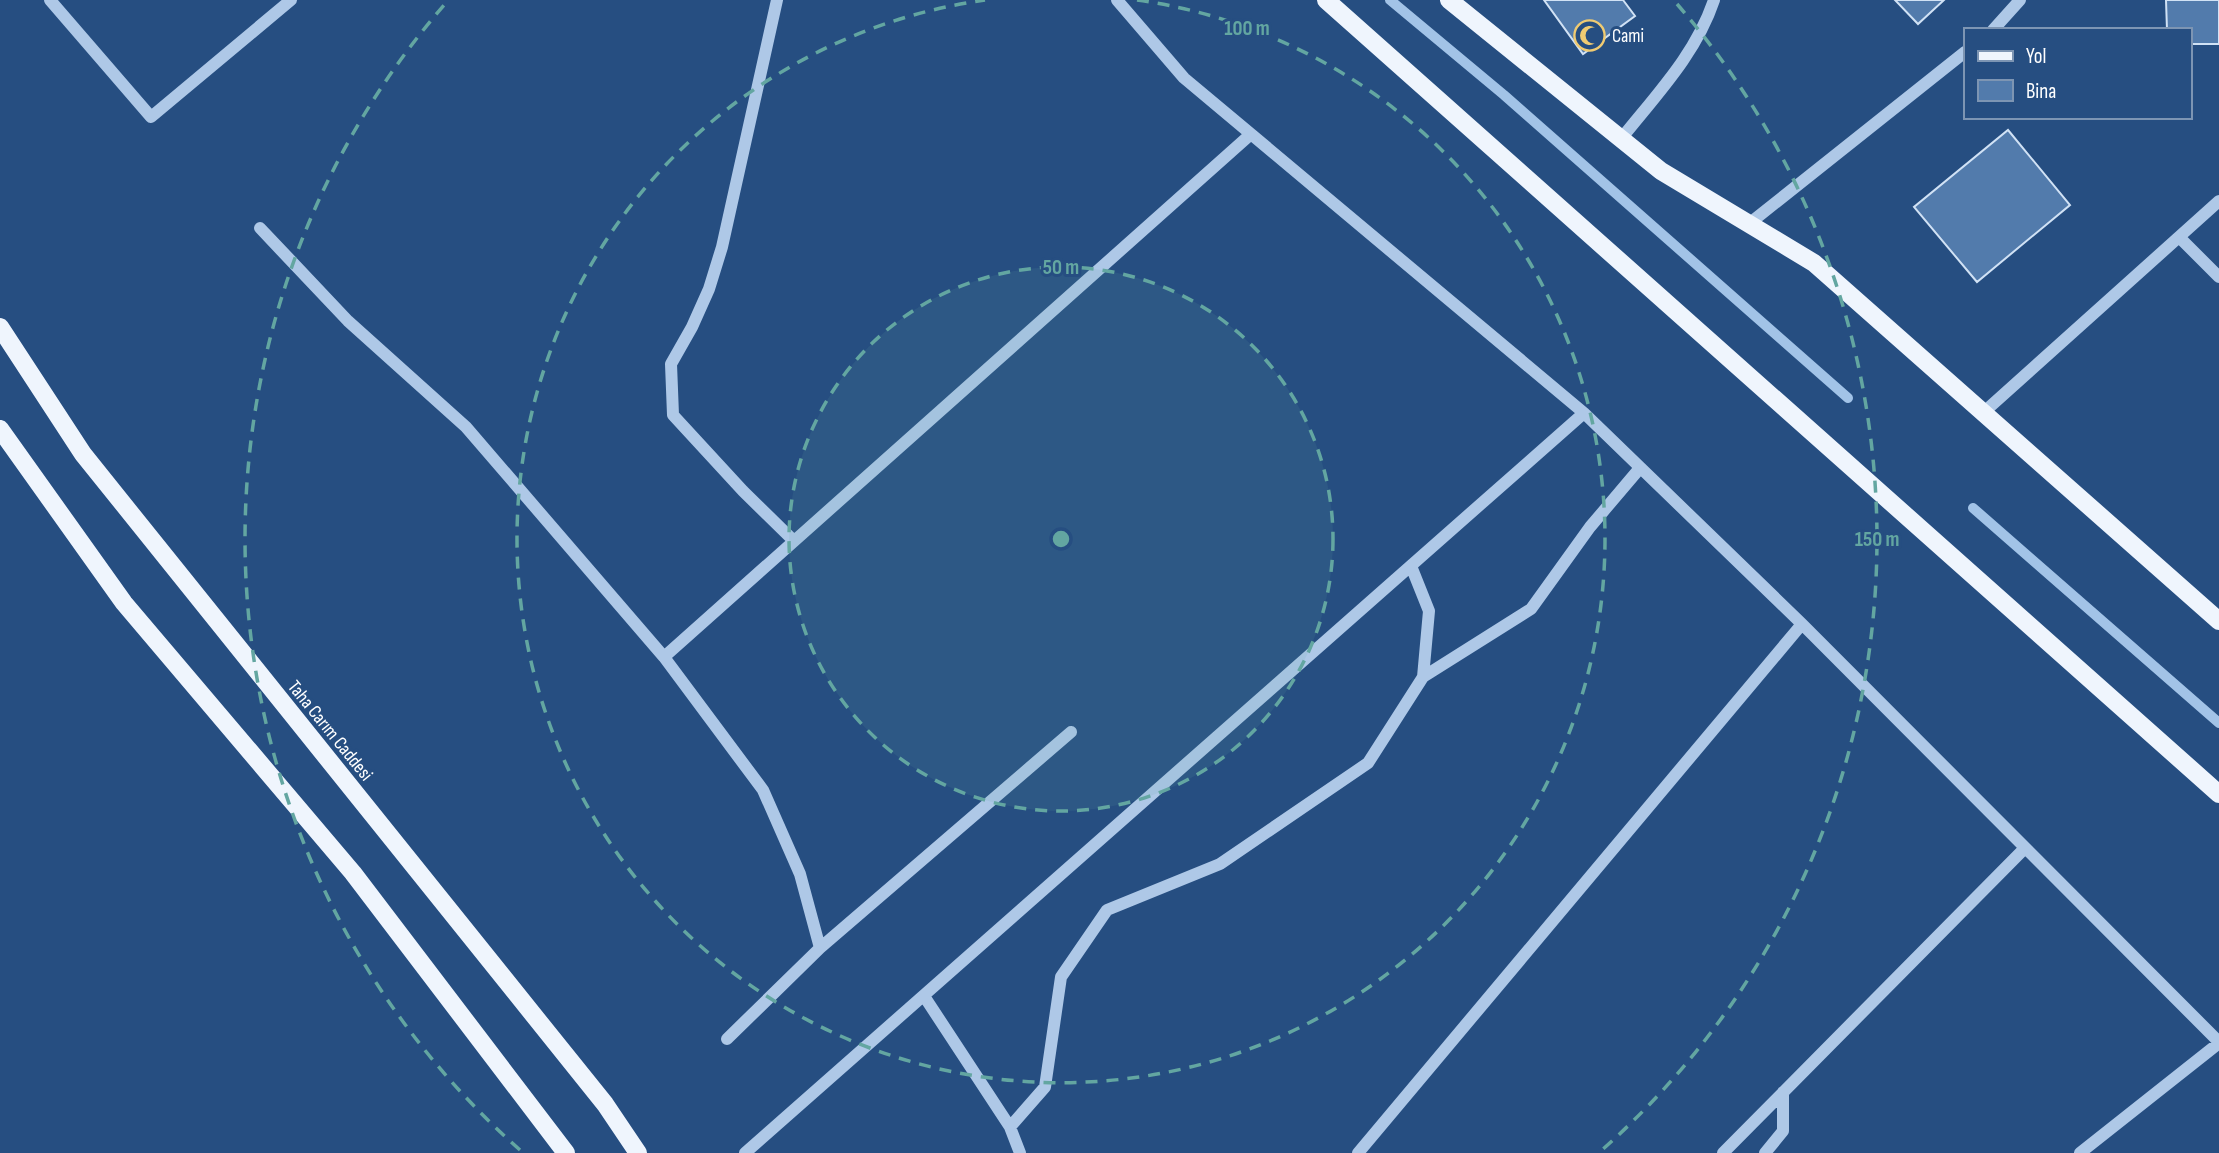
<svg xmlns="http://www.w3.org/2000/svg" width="2219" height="1153" font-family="'Sofia Sans Condensed',sans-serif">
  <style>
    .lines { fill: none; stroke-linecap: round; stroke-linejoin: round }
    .stream { stroke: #a2c3e7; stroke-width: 10 }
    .building { fill: #527bac; stroke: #d1e2f5; stroke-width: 2 }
    .minor { stroke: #aec8e7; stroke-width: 12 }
    .major { stroke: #eff5fd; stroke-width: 18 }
    .ring { fill: none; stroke: #63a6a1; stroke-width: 3.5; stroke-dasharray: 12 9 }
    .labels { text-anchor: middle; stroke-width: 6; stroke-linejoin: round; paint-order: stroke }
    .poi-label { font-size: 19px; fill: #fff; stroke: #264e81; text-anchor: start }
    .street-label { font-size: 19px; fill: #fff; stroke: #264e81 }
    .centre { fill: #63a6a1; stroke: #264e81; stroke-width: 3.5 }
    .ring-label { font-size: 21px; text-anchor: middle; font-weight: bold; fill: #63a6a1; stroke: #264e81; stroke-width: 6; stroke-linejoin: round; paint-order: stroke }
  </style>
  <rect width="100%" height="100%" fill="#264e81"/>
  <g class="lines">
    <path class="stream" d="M1390,0L1504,95L1848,398
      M1973,508L2219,723"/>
  </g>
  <path class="building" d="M1544,0H1623L1635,16L1583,54Z
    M1895,0H1944L1918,24Z
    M2166,0H2219V44H2189V30H2167Z
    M2008,130L2070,205L1977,282L1914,207Z"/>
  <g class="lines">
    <path class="minor" d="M50,0L151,117L291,0
      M777,0L722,247L709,289L692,327L671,364L673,415L743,491L794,541
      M1117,0L1184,78L1584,413L1802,624L2219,1042
      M1993,30L2020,0
      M1621,139C1656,95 1696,54 1714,0
      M1750,223L1965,52
      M260,228L348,321L466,427L664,657L763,790L800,874L820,948
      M2179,237L2219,277
      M1984,412L2219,201
      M664,657L1251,134
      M1423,677L1531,609L1590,527L1640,468
      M924,996L1010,1127L1020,1153
      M727,1039L820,948L1071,732
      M1010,1127L1045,1087L1061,977L1107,910L1220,864L1368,763L1423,677L1429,611L1411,566
      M745,1153L1584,413
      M1358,1153L1802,624
      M1723,1153L2025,848
      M1765,1153L1783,1131V1092
      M2080,1153L2219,1043"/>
    <path class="major" d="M1326,0L2219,794
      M1449,0L1661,171L1814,263L2219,621
      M0,327L83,454L605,1104L638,1153
      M0,429L124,603L353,873L566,1153"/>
  </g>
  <circle cx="1061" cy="539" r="272" fill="#63a6a1" fill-opacity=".12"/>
  <g class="ring">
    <circle cx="1061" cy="539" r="272"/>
    <path d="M1137 0A544 544 0 1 1 985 0"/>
    <path d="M520 1150A816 816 0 0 1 445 4M1677 4A816 816 0 0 1 1602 1150"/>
  </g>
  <defs>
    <symbol id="mosque-ring" viewBox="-11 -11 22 22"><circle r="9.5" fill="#264e81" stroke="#f0cb72" stroke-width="1.5"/><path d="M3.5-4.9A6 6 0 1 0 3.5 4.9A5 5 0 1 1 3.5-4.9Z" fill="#f0cb72"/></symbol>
  </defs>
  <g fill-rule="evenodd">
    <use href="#mosque-ring" x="1572" y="18" width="35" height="35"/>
  </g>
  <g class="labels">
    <g class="poi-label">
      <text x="1612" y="42">Cami</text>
    </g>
    <g class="street-label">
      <text transform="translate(331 730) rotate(51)" y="7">Taha Carım Caddesi</text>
    </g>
  </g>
  <circle cx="1061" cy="539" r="10" class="centre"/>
  <g class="ring-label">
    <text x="1247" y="35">100 m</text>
    <text x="1061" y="274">50 m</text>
    <text x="1877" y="546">150 m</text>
  </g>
  <rect x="1964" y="28" width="228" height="91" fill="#264e81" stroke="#7d95b3" stroke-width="2"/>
  <rect x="1978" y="51" width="35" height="10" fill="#eff5fd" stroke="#7d95b3" stroke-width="2"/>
  <text x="2026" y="63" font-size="21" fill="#ffffff">Yol</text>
  <rect x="1978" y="80" width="35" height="21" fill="#527bac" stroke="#7d95b3" stroke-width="2"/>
  <text x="2026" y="98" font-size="21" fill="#ffffff">Bina</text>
</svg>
